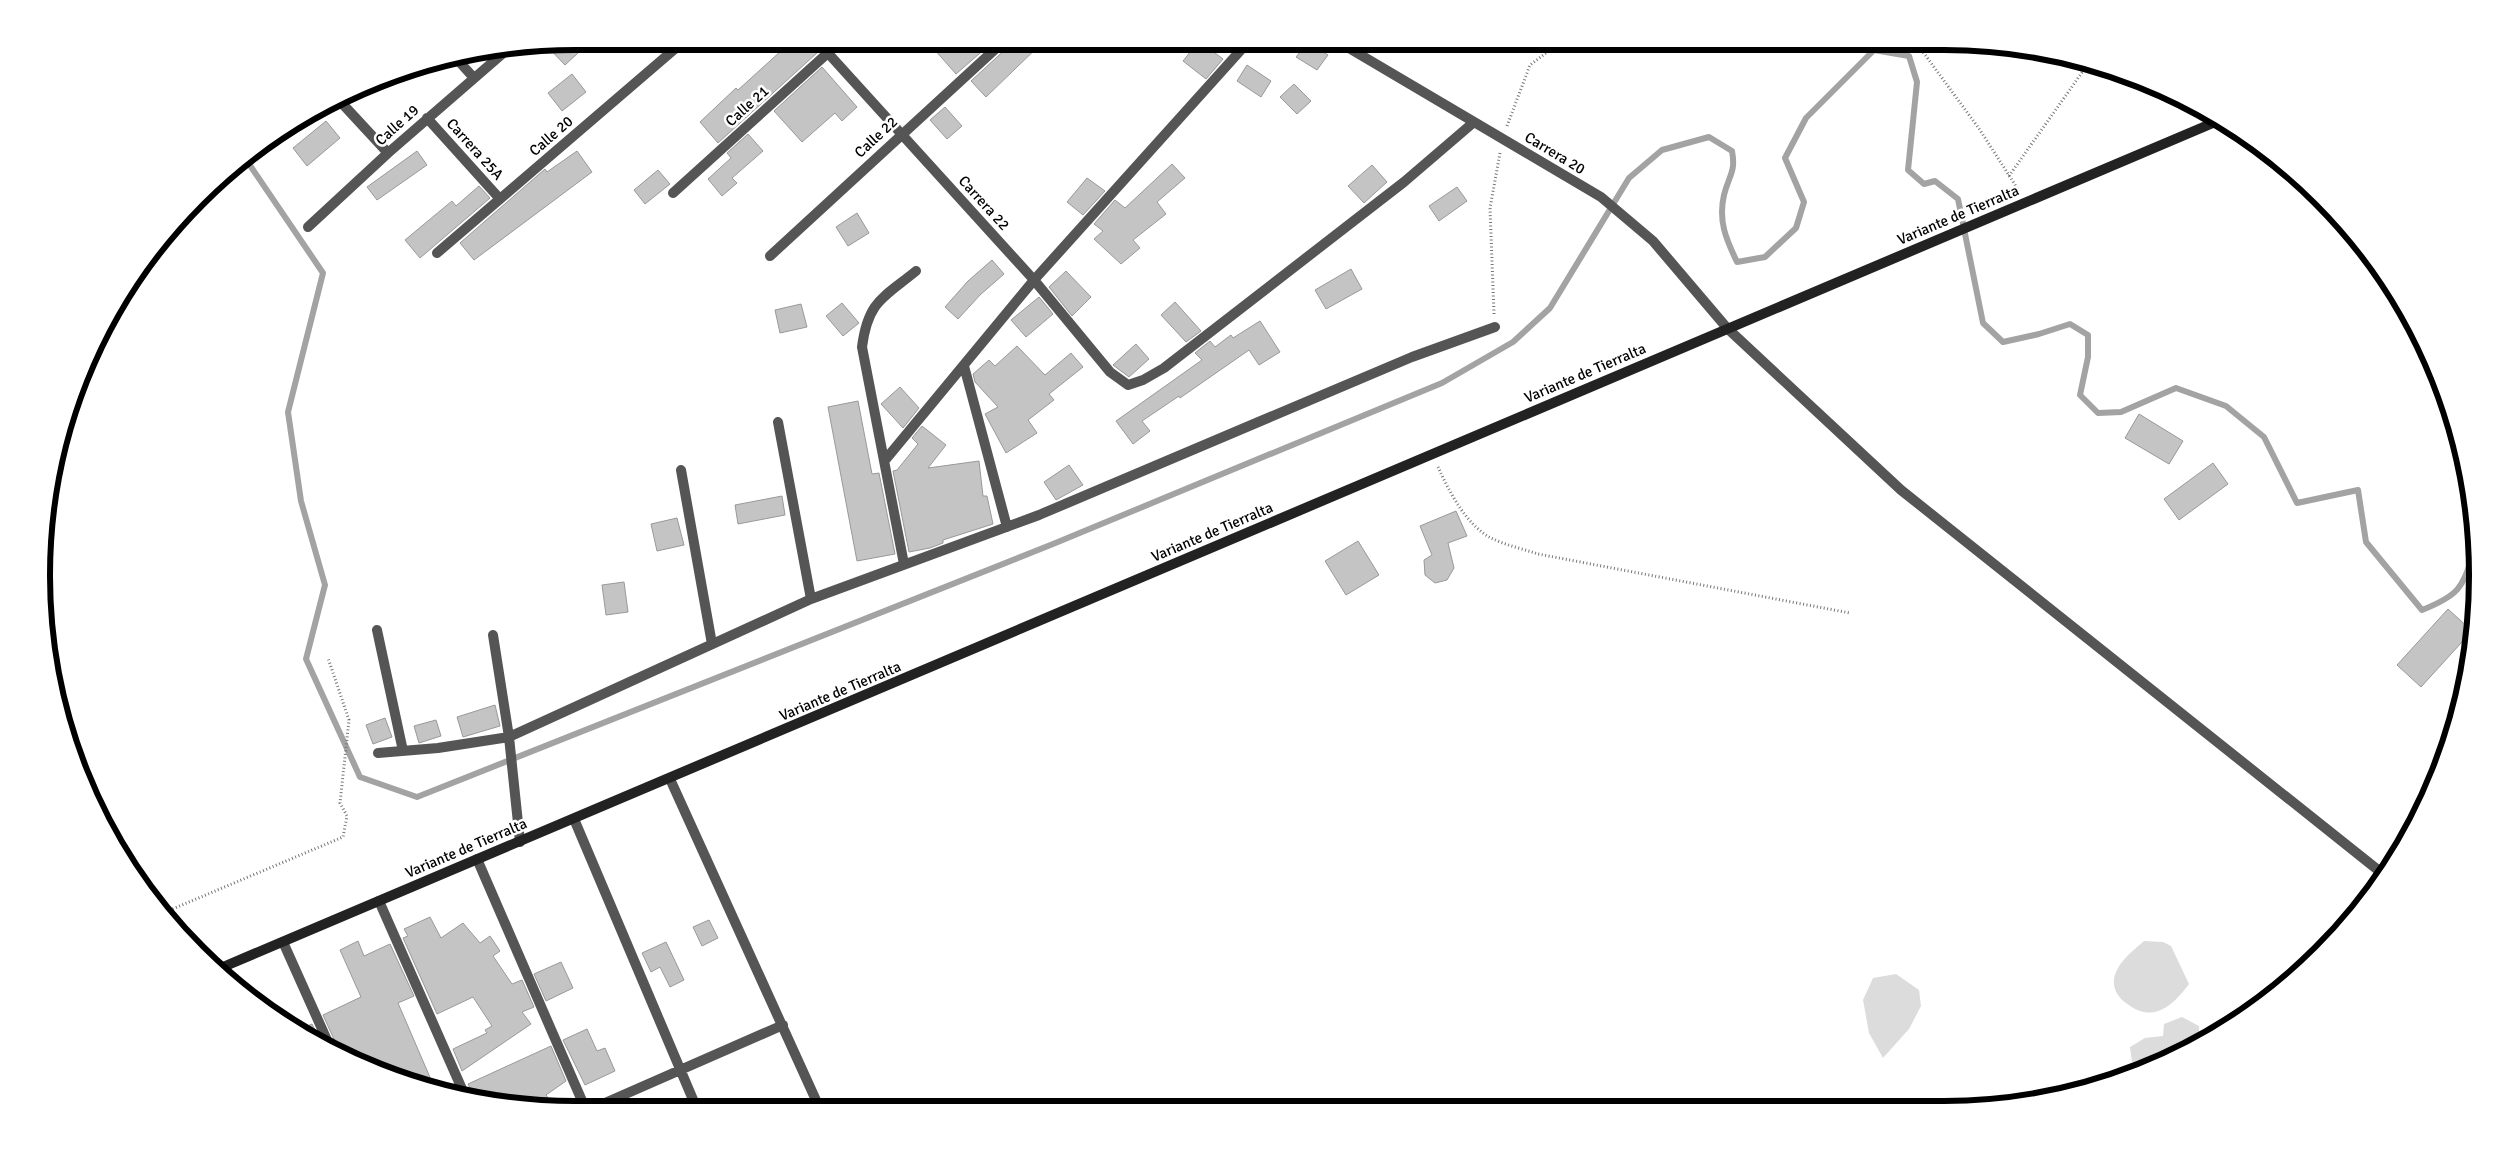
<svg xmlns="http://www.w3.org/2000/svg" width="2519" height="1151" font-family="Signika,sans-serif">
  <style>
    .green { fill: #dcdcdc }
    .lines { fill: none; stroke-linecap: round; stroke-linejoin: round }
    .stream { stroke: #a3a3a3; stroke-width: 6 }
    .building { fill: #c4c4c4; stroke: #999 }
    .path { stroke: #777; stroke-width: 3; stroke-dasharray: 1 2.5; stroke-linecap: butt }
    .street { stroke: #555; stroke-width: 10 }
    .secondary { stroke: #222; stroke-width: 10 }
    .labels { text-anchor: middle; stroke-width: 5; stroke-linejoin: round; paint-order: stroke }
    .street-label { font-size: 15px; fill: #000; stroke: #fff }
    .rim { fill: none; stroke: #000; stroke-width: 6 }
  </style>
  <rect width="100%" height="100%" fill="#fff"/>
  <path class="green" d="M2144,941L2163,942L2171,946L2189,984C2172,1007 2152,1024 2126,1003C2119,998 2113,990 2114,980C2116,963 2133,951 2144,941Z
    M1896,974L1919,990L1921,1006L1909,1029L1883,1058L1869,1033L1863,1000L1873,978Z
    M2182,1017L2199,1026V1040L2154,1065L2132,1062L2130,1047L2145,1038L2163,1036L2164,1024Z"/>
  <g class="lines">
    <path class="stream" d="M245,158L323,273L288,412L301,501L325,585L306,659L360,777L417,797L1053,544L1442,383L1513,342L1550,308L1629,178L1662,150L1709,137L1732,151C1736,172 1729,175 1724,195C1718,221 1726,239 1737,262L1765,257L1796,228L1804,202L1785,158L1806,118L1874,50L1909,56L1917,82L1908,170L1924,184L1935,181L1958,199L1983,323L2003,342L2039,334L2070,324L2088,335V357L2080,395L2098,413L2121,412L2176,388L2226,406L2264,437L2297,503L2358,490L2366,542L2422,610C2462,594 2462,587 2475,549"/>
  </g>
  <path class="building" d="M576,41H591L565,65L545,44Z
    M775,41H810L818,52L718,143L700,122L736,88L738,90L782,50Z
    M927,41H994L956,74Z
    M1011,41H1044L986,97L971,81L1009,46Z
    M1199,41L1223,59L1206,79L1183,61Z
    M1308,42L1328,55L1317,70L1296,57Z
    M1247,65L1271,81L1261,97L1237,81Z
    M822,67L857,107L842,121L835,113L802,142L774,111Z
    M572,74L586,92L562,111L548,93Z
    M1294,84L1311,101L1297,114L1280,97Z
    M945,107L962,126L947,139L930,120Z
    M326,121L340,138L307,166L293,148Z
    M748,134L763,151L732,178L737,183L722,196L708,179L731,158L727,153Z
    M417,151L427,165L377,200L367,187Z
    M577,151L592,172L474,260L460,243L545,169L547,172Z
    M1172,164L1185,178L1157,202L1166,214L1133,240L1140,248L1121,264L1094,239L1103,231L1094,224L1115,200L1125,208Z
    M1372,165L1387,182L1364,203L1348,186Z
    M658,170L670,184L645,204L634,190Z
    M1087,178L1105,191L1083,215L1067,202Z
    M479,186L490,198L420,258L405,240L452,201L456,206Z
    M1457,187L1467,201L1439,221L1429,206Z
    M857,213L869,233L848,246L836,227Z
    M992,260L1004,274L980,295L958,319L945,307L968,281Z
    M1351,269L1362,289L1326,309L1315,290Z
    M1066,271L1091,297L1072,316L1049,287Z
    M1039,297L1053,314L1026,337L1011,320Z
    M1175,302L1201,331L1186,342L1161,315Z
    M842,303L859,323L843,336L826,316Z
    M801,304L807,327L780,333L775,310Z
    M1260,321L1280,352L1259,365L1249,350L1180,398L1179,396L1142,421L1150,431L1133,444L1116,421L1202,360L1195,353L1210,341L1215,347L1231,335L1233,338Z
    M1136,344L1149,359L1129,377L1113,365Z
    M1017,346L1045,375L1071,353L1083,367L1049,394L1054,400L1028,420L1037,433L1006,453L985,414L998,407L975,382L973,374L989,360L995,366Z
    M900,387L919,408L903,428L881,404Z
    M858,401L872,474L879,473L895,554L857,561L828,407Z
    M2139,414L2183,441L2169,464L2125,438Z
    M922,426L946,445L928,468L979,461L983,496H987L993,524L943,540V543L930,548L909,552L893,471L897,470L918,444L912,438Z
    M2213,463L2228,484L2179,520L2164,499Z
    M1069,465L1083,485L1056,500L1044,482Z
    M782,496L785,515L738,524L735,505Z
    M1456,511L1467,536L1448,543L1454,568L1447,580L1435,583L1425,575L1424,560L1432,555L1420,526Z
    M677,518L684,545L657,551L651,524Z
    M1358,541L1379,575L1346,595L1325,561Z
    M624,582L628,612L606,615L602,585Z
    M2448,609L2472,631L2421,687L2397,665Z
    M495,705L500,726L463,737L457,717Z
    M385,718L392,737L373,744L366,725Z
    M436,720L441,736L419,743L414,726Z
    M430,917L441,938L463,923L480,943L490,936L500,951L493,956L512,984L522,980L534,1007L522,1012L531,1024L462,1071L453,1049L487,1033L485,1030L492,1026L473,997L437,1014L403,938L408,936L404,929Z
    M709,920L718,938L702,946L693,927Z
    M358,941L364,956L390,944L414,996L398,1003L435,1089L371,1069L337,1052V1046L323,1015L361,997L340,950Z
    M666,942L684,980L670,987L660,967L651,972L642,953Z
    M561,962L573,988L546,1001L534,974Z
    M312,1024L322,1045L298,1030Z
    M587,1029L597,1051L605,1048L615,1071L585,1085L563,1040Z
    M551,1046L566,1081L546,1095L554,1108L476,1100L468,1084Z"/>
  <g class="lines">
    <path class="path" d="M1915,41L1980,130L2019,191
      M1507,126L1530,65L1562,41
      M2009,176L2088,64
      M1494,314L1490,208L1500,153
      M1438,467C1449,491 1466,525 1491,538C1505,545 1523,549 1538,554L1850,613
      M163,913L343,837L347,816L340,803L349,720L328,658"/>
    <path class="street" d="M817,41L1034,280L1110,372L1128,385L1143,380L1164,368L1404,182L1474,122
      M1337,41L1601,197L1653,241L1727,328L1901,490L2383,874
      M454,56L474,78
      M338,99L388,153
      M427,118L500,199
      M673,193L841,41
      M308,227L388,153L509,48
      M437,253L684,41
      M770,256L1004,41
      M964,366L1007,527
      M778,422L811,599
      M886,459L1034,280L1249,41
      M681,470L712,644
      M904,564L862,347C868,301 883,298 916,271
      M377,630L403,751
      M493,635L509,737L520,842
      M378,753L438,748L509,737L811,599L1039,515L1412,357L1495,327
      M670,779L820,1109
      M574,819L697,1109
      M477,859L586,1110
      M379,901L466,1098
      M283,942L331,1049
      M589,1110L783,1025"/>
    <path class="secondary" d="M216,970L2220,120"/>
  </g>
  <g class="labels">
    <g class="street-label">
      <text transform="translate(747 106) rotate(-42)" y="5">Calle 21</text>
      <text transform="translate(397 125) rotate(-42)" y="5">Calle 19</text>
      <text transform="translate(551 136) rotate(-41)" y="5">Calle 20</text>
      <text transform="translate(876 137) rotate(-43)" y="5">Calle 22</text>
      <text transform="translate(475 149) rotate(48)" y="5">Carrera 25A</text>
      <text transform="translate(1555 153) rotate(31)" y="5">Carrera 20</text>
      <text transform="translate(984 203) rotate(48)" y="5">Carrera 22</text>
      <text transform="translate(1958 215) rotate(-23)" y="5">Variante de Tierralta</text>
      <text transform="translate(1585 373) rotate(-23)" y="5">Variante de Tierralta</text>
      <text transform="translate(1212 532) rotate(-23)" y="5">Variante de Tierralta</text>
      <text transform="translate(840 691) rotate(-23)" y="5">Variante de Tierralta</text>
      <text transform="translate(466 848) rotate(-23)" y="5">Variante de Tierralta</text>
    </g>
  </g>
  <path d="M0 0H2519V1151H0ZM575 50H1944A525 525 0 0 1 2469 575V576A525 525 0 0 1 1944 1101H575A525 525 0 0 1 50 576V575A525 525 0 0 1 575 50Z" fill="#fff" fill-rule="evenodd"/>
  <path class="rim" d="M575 50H1944A525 525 0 0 1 2469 575V576A525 525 0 0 1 1944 1101H575A525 525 0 0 1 50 576V575A525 525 0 0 1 575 50Z"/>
</svg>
